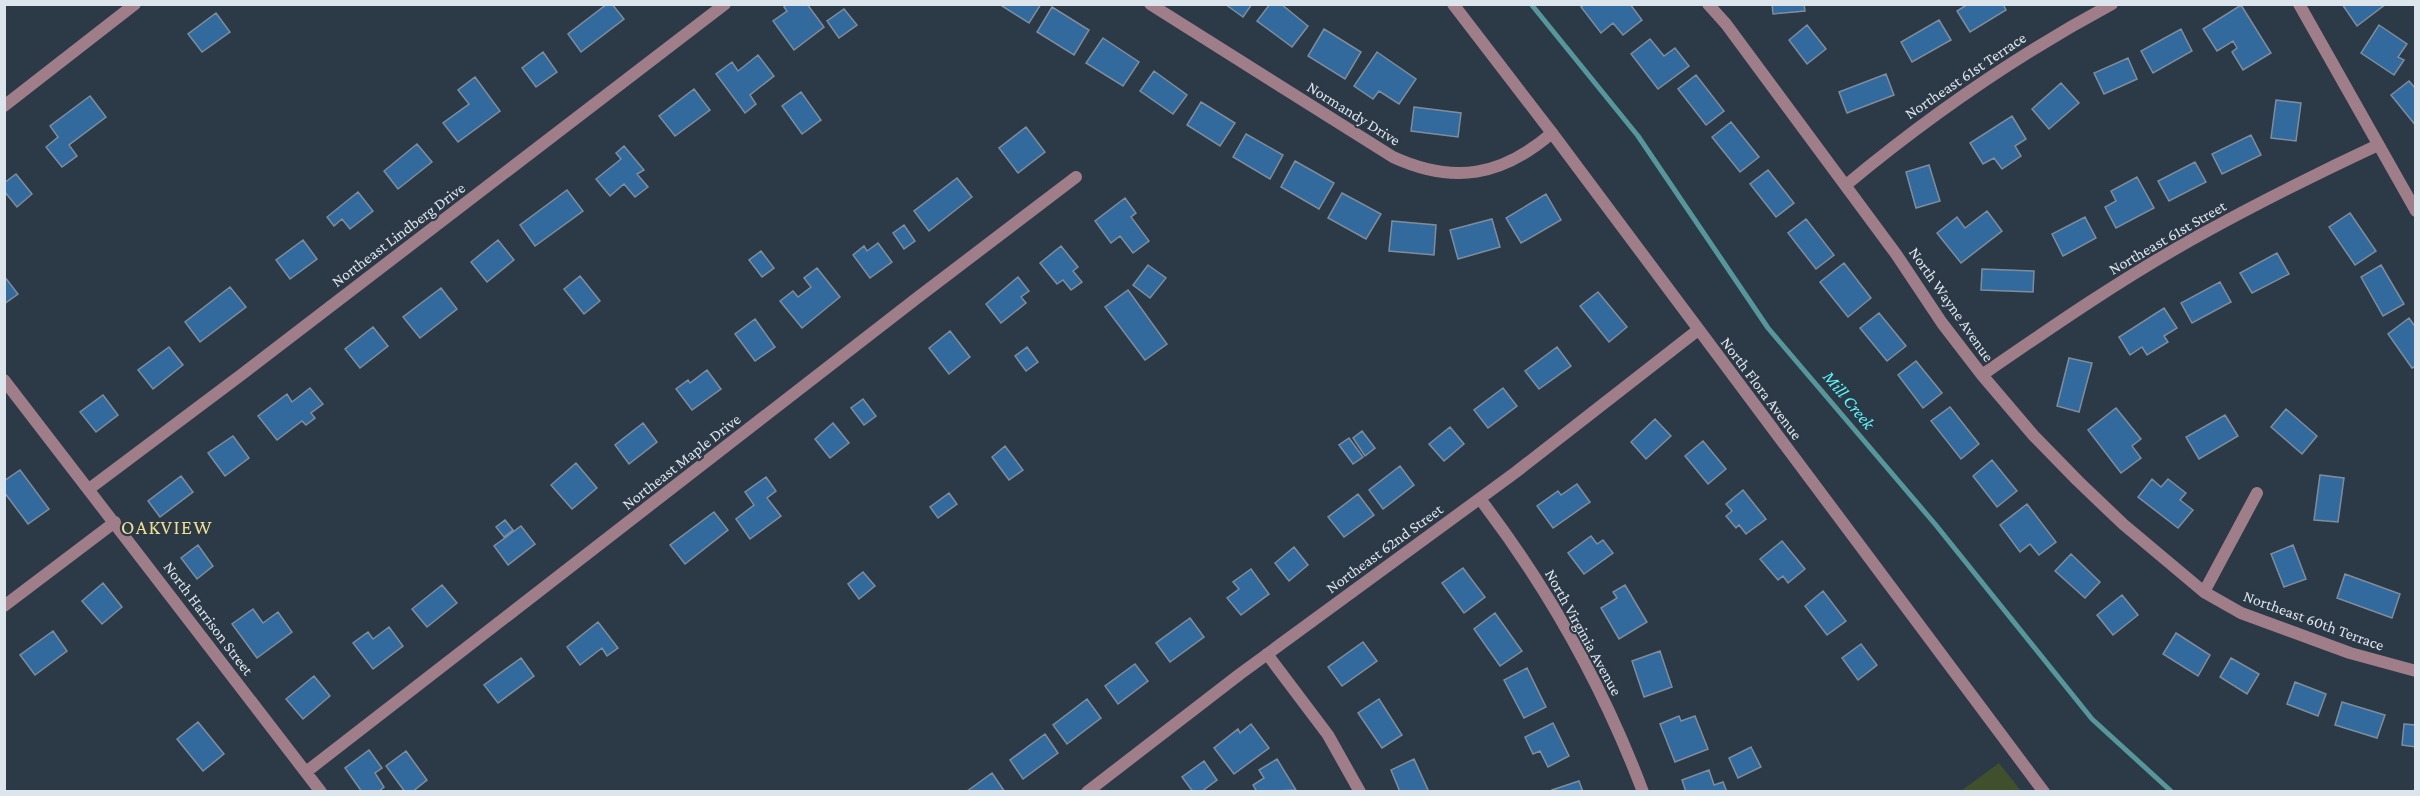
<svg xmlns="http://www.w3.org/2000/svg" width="2420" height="796" font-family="'Crimson Pro',serif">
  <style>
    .green { fill: #40502c }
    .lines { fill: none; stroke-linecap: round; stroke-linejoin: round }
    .stream { stroke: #55979a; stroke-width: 5 }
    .building { fill: #336a9d; stroke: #7e8d9c; stroke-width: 1.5 }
    .minor { stroke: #a07e89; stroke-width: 12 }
    .tertiary { stroke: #a07e89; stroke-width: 12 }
    .labels { text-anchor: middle; stroke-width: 4.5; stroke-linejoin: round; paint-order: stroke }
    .street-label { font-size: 16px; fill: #dce4ec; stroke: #2c3946 }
    .water-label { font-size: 18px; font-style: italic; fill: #5af8fb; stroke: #2c3946 }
    .quarter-label { font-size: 20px; letter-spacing: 1.5px; fill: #edde8f; stroke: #2c3946 }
  </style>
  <rect width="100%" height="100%" fill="#2c3946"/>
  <path class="green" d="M1999,763L2021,791H1961Z"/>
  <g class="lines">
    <path class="stream" d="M1531,4L1638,136L1768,328L1935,524L2092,719L2172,792"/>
  </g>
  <path class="building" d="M607,4H612L624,19L581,52L568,34Z
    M787,4H807L824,27L794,50L773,21L787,11L784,7Z
    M999,4H1041L1029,23Z
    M1225,4H1252L1243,17Z
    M1270,4H1281L1308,26L1292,47L1257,21Z
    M1585,4H1630L1642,20L1623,35L1613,23L1601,33L1581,7Z
    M1772,4H1804L1805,11L1773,14Z
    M1968,4H2003L2006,10L1970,32L1957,11Z
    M2342,4H2386L2357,26Z
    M2241,5L2271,53L2243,70L2232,52L2237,48L2233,41L2217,51L2203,29Z
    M1052,7L1089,30L1074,55L1037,32Z
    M844,9L857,25L839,38L827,21Z
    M216,13L230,32L202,52L188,34Z
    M1939,20L1951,40L1912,62L1901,42Z
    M1807,25L1826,49L1807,64L1789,40Z
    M2379,25L2407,44L2398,57L2404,60L2394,75L2361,53Z
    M1324,29L1361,52L1345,79L1308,56Z
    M2181,29L2192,51L2153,73L2141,51Z
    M1103,38L1139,62L1123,86L1086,63Z
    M1650,39L1664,56L1675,48L1689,66L1658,89L1631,54Z
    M543,52L557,72L536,87L522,68Z
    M1377,52L1416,79L1399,104L1379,91L1373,99L1354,86Z
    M758,55L774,76L750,95L756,104L745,113L716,74L732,62L738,71Z
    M2128,58L2137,79L2104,94L2094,73Z
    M1154,71L1187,95L1173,114L1140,91Z
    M1886,74L1894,95L1847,113L1839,92Z
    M1696,75L1724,111L1706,125L1678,89Z
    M475,77L500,111L458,142L443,123L469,104L458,90Z
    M2409,81L2416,89V126L2391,95Z
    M2061,83L2079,103L2049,129L2032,109Z
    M694,89L710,110L675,136L659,116Z
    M801,92L821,120L802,134L782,106Z
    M90,96L106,117L69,145L77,156L62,167L46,147L58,137L50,126Z
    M2276,100L2301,103L2296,141L2271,138Z
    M1201,102L1235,123L1220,146L1187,125Z
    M1414,107L1461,113L1458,137L1411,131Z
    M2012,116L2026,139L2015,146L2021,156L2002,169L1994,158L1983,164L1970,143Z
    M1731,122L1759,157L1740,172L1712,137Z
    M1026,127L1045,152L1018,173L999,148Z
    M1246,134L1283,155L1270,179L1233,157Z
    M2251,135L2261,155L2222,174L2212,154Z
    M417,144L432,162L398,189L384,171Z
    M624,146L644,170L637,174L648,187L635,197L624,184L610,196L596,179L621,159L616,153Z
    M1295,161L1334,183L1319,209L1281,187Z
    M2195,162L2206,182L2169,201L2158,181Z
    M1929,165L1940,201L1916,208L1906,172Z
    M1768,170L1794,203L1776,217L1750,184Z
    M16,174L32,194L17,207L4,191V183Z
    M2137,177L2154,208L2116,228L2105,207L2116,201L2111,191Z
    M957,178L972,197L929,231L914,211Z
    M567,190L583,211L535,246L520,225Z
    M358,192L373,211L350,229L342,219L334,226L327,217Z
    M1342,193L1381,214L1366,239L1328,218Z
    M1546,194L1561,220L1521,243L1506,218Z
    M1125,198L1136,213L1131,217L1149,241L1133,253L1120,236L1111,243L1095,221Z
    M1987,211L2002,231L1961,263L1937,233L1957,217L1965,228Z
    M2350,213L2376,251L2355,265L2329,227Z
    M2085,217L2096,238L2063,256L2052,234Z
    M1492,219L1500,247L1458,259L1450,230Z
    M1806,219L1834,255L1816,269L1788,233Z
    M1392,221L1436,225L1434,255L1389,251Z
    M904,225L915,241L904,249L893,233Z
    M303,240L317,259L290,279L276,260Z
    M498,240L514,260L487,282L471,262Z
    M878,243L892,262L870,278L853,255L864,246L867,251Z
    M1061,246L1078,267L1073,271L1082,282L1071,290L1063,280L1057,284L1040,263Z
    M761,251L774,268L762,277L749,260Z
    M2277,253L2289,274L2252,293L2240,273Z
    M1844,263L1871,298L1848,317L1820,282Z
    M1148,265L1166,278L1150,298L1133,285Z
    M2381,265L2404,304L2383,316L2361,277Z
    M817,268L840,297L802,328L780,301L793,291L798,297L811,287L804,278Z
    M1982,269L2034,271L2033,292L1981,290Z
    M4,276L18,294L4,304Z
    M580,276L600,301L584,314L564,289Z
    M1018,277L1029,291L1021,297L1026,303L1001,323L986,304Z
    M2220,282L2231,302L2192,323L2181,303Z
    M230,287L246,307L200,342L185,322Z
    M441,288L457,309L420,338L403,317Z
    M1128,290L1167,344L1145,360L1105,307Z
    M1598,292L1627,327L1609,342L1580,306Z
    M2164,308L2177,328L2164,336L2168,342L2147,355L2142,347L2130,355L2119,337Z
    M1879,313L1906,346L1887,361L1860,328Z
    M2409,318L2416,328V366L2412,368L2388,334Z
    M755,319L775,347L755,361L735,334Z
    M373,327L388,346L360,368L345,349Z
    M950,331L970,357L949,374L929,348Z
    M169,347L183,365L153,389L138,370Z
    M1027,347L1038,362L1026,371L1015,356Z
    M1557,347L1571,366L1539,389L1525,371Z
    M2069,358L2092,363L2079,412L2057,406Z
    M1916,361L1942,393L1923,408L1898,375Z
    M707,370L721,389L692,410L676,389L688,380L690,383Z
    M310,388L323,404L311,413L315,418L306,425L302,421L277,440L258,416L287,394L292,402Z
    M1503,388L1517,406L1488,428L1474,410Z
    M103,395L118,415L96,432L80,412Z
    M863,399L876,416L864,425L851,408Z
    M1950,407L1979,444L1961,459L1931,421Z
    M2116,408L2141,439L2132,446L2141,458L2121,473L2088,430Z
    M2286,409L2317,436L2302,454L2271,427Z
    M2225,415L2238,436L2199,459L2186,437Z
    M1655,419L1671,436L1646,459L1631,442Z
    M643,423L657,442L629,464L615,445Z
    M833,423L849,443L830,458L815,439Z
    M1450,427L1464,444L1444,461L1429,444Z
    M1362,431L1375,448L1365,456L1353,438Z
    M233,436L249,458L225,476L208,453Z
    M1349,438L1363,457L1353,464L1339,445Z
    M1703,441L1726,469L1708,484L1685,456Z
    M1005,446L1023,470L1009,480L992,457Z
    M1992,460L2017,491L1997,507L1973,476Z
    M576,463L597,488L572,509L551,485Z
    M1400,466L1414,485L1383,509L1369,490Z
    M20,470L49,509L28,524L4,492V481Z
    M2320,475L2344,478L2338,522L2314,520Z
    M181,476L193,492L160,517L148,501Z
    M766,477L776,491L767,498L781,516L750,539L736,519L754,505L745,492Z
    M2152,479L2161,487L2168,479L2186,493L2180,500L2193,510L2178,528L2138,497Z
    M1577,484L1590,502L1553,528L1537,506L1558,491L1561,495Z
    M1743,490L1766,519L1746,534L1739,525L1736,528L1726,516L1732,511L1726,504Z
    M949,493L957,504L938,518L930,507Z
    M1358,494L1374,515L1344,537L1328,517Z
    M2027,504L2056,542L2039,555L2030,544L2020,552L2000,525Z
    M714,512L728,530L685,564L670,545Z
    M505,520L513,530L504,537L496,527Z
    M521,526L535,544L508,565L494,546Z
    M1591,536L1597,544L1603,540L1613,553L1584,574L1568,553Z
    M1782,541L1805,569L1788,583L1783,576L1778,580L1760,559Z
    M198,545L213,566L197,579L181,558Z
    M2293,545L2306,579L2284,587L2271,554Z
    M1294,547L1308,565L1289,581L1275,563Z
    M2071,554L2100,582L2085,598L2055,571Z
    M1463,568L1485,597L1464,613L1442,583Z
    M1251,569L1269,594L1241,615L1227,598L1239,589L1233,582Z
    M863,572L875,586L859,599L848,584Z
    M2345,574L2400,594L2392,618L2337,598Z
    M103,583L122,607L102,624L82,601Z
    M442,585L457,603L427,627L412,609Z
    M1625,585L1647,622L1619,639L1601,608L1617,598L1613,592Z
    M1823,591L1846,621L1827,635L1805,606Z
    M2122,595L2138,615L2113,635L2097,615Z
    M253,609L263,623L278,612L292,632L257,658L232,624Z
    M1495,613L1522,651L1500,666L1474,629Z
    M1190,618L1204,637L1170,662L1156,643Z
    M598,622L618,648L607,656L602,648L580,665L567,647Z
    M389,627L403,646L373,669L353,643L368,632L373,639Z
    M53,631L67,651L35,675L20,655Z
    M2176,633L2210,655L2198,676L2163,654Z
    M1363,642L1377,661L1342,686L1328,667Z
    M1861,644L1877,665L1858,680L1842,658Z
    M1660,651L1672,687L1644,697L1632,661Z
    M521,658L534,676L498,703L484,685Z
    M2231,658L2259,674L2247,694L2220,677Z
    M1135,664L1148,681L1118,704L1105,686Z
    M1527,668L1546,707L1524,718L1504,680Z
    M314,676L330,696L303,719L286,699Z
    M2295,682L2326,694L2318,716L2287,704Z
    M1087,699L1101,718L1067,744L1053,725Z
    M1379,699L1402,735L1382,748L1358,713Z
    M2342,702L2385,715L2377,738L2335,725Z
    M1679,716L1681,721L1695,716L1708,749L1675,762L1660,724Z
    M198,722L224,754L203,771L177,739Z
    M1553,723L1569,756L1548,767L1540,751L1533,754L1525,737Z
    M1251,724L1269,748L1234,774L1214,748L1238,729L1240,733Z
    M2404,724L2416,725V747L2402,745Z
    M1045,734L1058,753L1023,779L1010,760Z
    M1751,747L1761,767L1738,778L1729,758Z
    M369,750L382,768L375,773L384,787L378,792H362L345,768Z
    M406,751L427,780L412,792H405L386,766Z
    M1277,759L1296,790L1257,792L1253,785L1264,778L1259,770Z
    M1414,759L1429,792H1400L1391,770Z
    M1204,761L1217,780L1201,792H1193L1182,777Z
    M1709,770L1714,785L1723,782L1727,792H1686L1682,780Z
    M992,773L1005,792H966Z
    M1579,781L1583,792H1553L1552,790Z"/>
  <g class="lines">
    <path class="minor" d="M1150,4L1393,157C1454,185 1502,176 1552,133
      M1708,4L1726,24L1896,254L1942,323L1982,375L2034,436L2078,481L2123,524L2204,592L2241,613L2350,653L2416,671
      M2299,4L2416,211
      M1846,185C1930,115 2015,56 2112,4
      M1982,375C2053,326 2124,277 2200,235C2258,203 2318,173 2378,145
      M4,380L321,792
      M89,489L241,375L725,4
      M1480,499C1548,588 1603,686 1643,792
      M2204,592L2257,493
      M4,606L115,522
      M1267,654L1328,735L1360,792
      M306,772L917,298L1076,177
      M1087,792L1240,674L1516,472L1698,330"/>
    <path class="tertiary" d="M1453,4L1552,133L2044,792
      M4,106L135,4"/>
  </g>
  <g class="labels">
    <g class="street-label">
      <text transform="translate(1965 75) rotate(-34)" y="6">Northeast 61st Terrace</text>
      <text transform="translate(1354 113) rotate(32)" y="6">Normandy Drive</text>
      <text transform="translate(398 234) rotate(-37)" y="6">Northeast Lindberg Drive</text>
      <text transform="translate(2167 237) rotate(-30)" y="6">Northeast 61st Street</text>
      <text transform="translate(1952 304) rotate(55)" y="6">North Wayne Avenue</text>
      <text transform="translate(1762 388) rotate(53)" y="6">North Flora Avenue</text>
      <text transform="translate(681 461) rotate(-38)" y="6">Northeast Maple Drive</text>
      <text transform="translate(1384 548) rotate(-36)" y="6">Northeast 62nd Street</text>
      <text transform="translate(209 618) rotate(53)" y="6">North Harrison Street</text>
      <text transform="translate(2314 620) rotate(20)" y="6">Northeast 60th Terrace</text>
      <text transform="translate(1584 632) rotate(61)" y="6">North Virginia Avenue</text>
    </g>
    <g class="water-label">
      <text transform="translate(1849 400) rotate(50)" y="6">Mill Creek</text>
    </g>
    <g class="quarter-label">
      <text x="167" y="534">OAKVIEW</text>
    </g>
  </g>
  <rect width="2420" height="796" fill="none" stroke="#dce4ec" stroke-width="12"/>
</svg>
